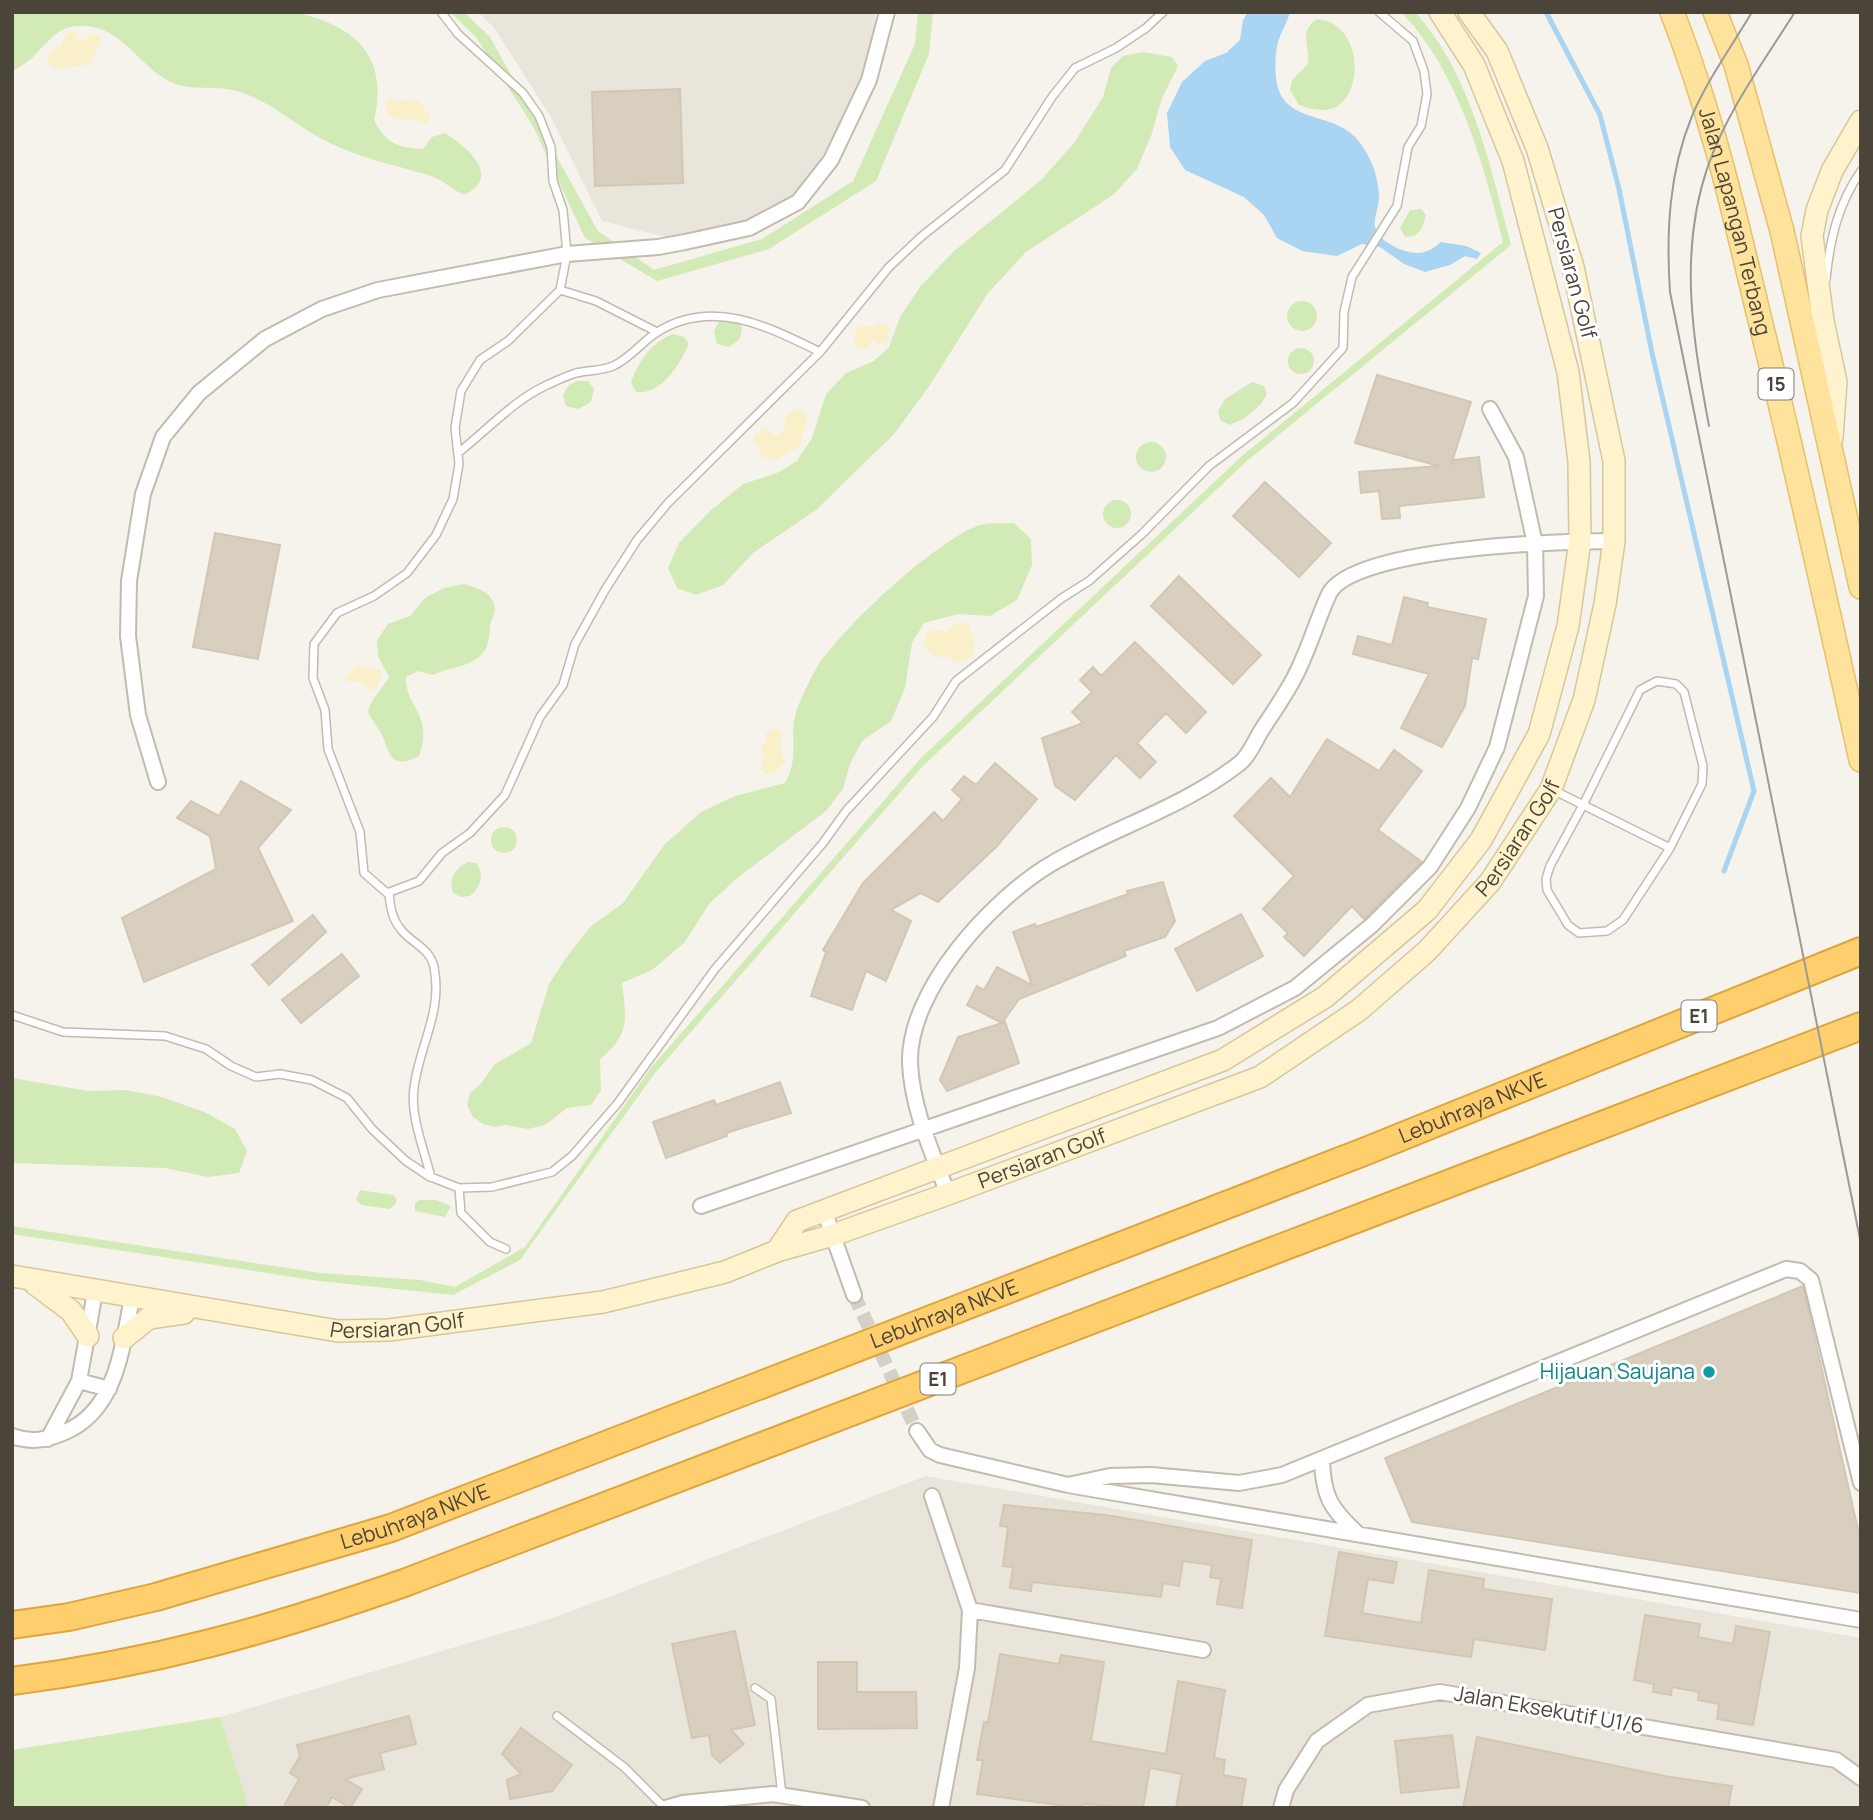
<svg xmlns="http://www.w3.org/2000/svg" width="1873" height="1820" font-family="Manrope,sans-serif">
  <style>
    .residential { fill: #eae5da }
    .green { fill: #d2eab5 }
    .sand { fill: #f9efc9 }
    .water { fill: #a9d4f2 }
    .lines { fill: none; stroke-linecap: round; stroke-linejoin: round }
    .stream { stroke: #a9d4f2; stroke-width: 5 }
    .building { fill: #d8cfc1; stroke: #d3c7b4; stroke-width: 2 }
    .street-tunnel { stroke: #d4d0c8; stroke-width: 14; stroke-dasharray: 14 7; stroke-linecap: butt }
    .lane-casing { stroke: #c2bbae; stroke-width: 10 }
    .street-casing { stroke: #c2bbae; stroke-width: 18 }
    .secondary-casing { stroke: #d6c79b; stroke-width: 24 }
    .primary-casing { stroke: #e6c16a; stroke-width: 26 }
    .highway-casing { stroke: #e0a43c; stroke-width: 30 }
    .lane { stroke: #fff; stroke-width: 7 }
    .street { stroke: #fff; stroke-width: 14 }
    .secondary { stroke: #fff3cd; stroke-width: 21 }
    .primary { stroke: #ffe39c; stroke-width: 23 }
    .highway { stroke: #ffcf6e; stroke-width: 26 }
    .tram { stroke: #9a9a9a; stroke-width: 2 }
    .culture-dot { fill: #0f9aa8; stroke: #fff; stroke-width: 2.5 }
    .labels { text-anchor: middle; stroke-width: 6; stroke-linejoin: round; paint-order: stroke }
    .shield { fill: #fff; stroke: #817c74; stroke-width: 2 }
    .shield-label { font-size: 19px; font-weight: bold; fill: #4b4439 }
    .street-label { font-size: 21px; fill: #4b4439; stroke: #fff }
    .culture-label { font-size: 21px; fill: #0d838f; stroke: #fff; text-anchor: end }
  </style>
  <rect width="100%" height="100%" fill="#f6f3ec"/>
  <path class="residential" d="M478,12H876L870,52L840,129L796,196L722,238L685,242L602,221L552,119L495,29Z
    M926,1476L1861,1638V1808H249L220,1717L553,1618Z"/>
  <path class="green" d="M12,12H295C355,26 389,55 374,120C385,143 398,148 423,149L432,137L445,133C467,147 503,177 464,195C451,189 442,179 428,175C395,165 363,159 332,144C299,129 275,103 240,92C217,84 190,93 167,80C138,64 122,28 85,26C59,24 50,40 34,56C28,62 19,67 12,72Z
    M450,12H464L490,37L598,231L654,270L762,239L853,181L915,44L918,12H933L929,54L876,181L769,249L657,281L585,238L533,126L476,37Z
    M1401,12H1415C1470,71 1491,168 1511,245L1248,460L923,766L655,1073L520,1260L453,1295L319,1281L12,1234V1226L320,1273L420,1280L455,1287L525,1247L650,1069L920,759L1242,456L1503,242C1484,165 1458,70 1401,12Z
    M1317,19C1364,23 1365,99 1331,109C1320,112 1309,108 1299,105L1290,90L1292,80L1308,64C1310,45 1298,32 1317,19Z
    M1142,52L1172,57L1178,66L1162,98L1151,136L1137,169L1113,195L1026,252L988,293L928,388L894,434L816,510L753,553L723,585L696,595L677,588L668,568L679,543L710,511L743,484L777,473L797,461L812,438L826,394L846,373L874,361L889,347L900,317L920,287L953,252L1041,180L1074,143L1103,97L1111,68L1123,56Z
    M1421,209L1426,215L1422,228L1415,236L1405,237L1400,228L1410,210Z
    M1287 316a15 15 0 1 1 30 0a15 15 0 1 1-30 0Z
    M732,318L742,327L740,339L729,347L717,344L714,331L719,322Z
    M673,334L684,337L689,344C679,366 661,395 636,392L631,382C640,360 650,343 673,334Z
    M1288 361a13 13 0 1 1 26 0a13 13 0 1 1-26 0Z
    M576,381H588L594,389L591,402L578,409L566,406L563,396L568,386Z
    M1252,382L1264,386L1267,394L1261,404L1245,418L1230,425L1220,420L1218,411L1225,399Z
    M1136 457a15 15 0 1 1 30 0a15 15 0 1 1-30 0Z
    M1103 514a14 14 0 1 1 28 0a14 14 0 1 1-28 0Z
    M1014,523L1031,539L1032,565L1017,600L990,616L958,614L924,623L912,643L905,688L891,721L862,741L850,764L843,789L826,811L736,879L710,903L684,943L652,970L622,983C626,1019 631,1034 600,1059L601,1090L591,1105L567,1108L545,1125L528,1129L505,1125L495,1127L483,1124L473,1117L467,1105L470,1093L480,1085L495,1064L531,1043L549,984L566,958L590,927L623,903L665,844L701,812L735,796L785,783C801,755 787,734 798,706C804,693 810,679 817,667C845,625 931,545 977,526C987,522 1003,524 1014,523Z
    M464,584C478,588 495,593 495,611C494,616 490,621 490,627C489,639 489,648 479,657C466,668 448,667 433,675L418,671L406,677C405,708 434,713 419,756C394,769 390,758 383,737C380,729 372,721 368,712C372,696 382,690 389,677L378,656L377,640L388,624L410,616L425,598L444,588Z
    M491 840a13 13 0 1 1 26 0a13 13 0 1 1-26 0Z
    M468,862L476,863C485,876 481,886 470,896L461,897L453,893C448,879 455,868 468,862Z
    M12,1078L88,1091L126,1090L162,1097L204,1112L235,1129L247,1151L239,1173L208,1177L165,1168L12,1163Z
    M360,1190L393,1195L397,1199L395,1205L389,1209L362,1205L356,1200Z
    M420,1200H436L451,1206L445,1217L415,1211V1203Z
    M220,1717L249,1808H12V1750Z"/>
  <path class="sand" d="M72,32L77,34V39L82,42L91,34L98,35L102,39L90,64L56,69L48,64C48,53 51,50 61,46L66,34Z
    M390,99L418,101L430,115L429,120L424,124L413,119L399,121L396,117L390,118L385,102Z
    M878,323L889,326L888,341L879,345L872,338L868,349L857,348L854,343L856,329L860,326L875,327Z
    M797,409L808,416L799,447L776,460L760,456L759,447L753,439L755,434L766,428L776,436L782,434L786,416Z
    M956,623H967C973,634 977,646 971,657L956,663L949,657H935L923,644L928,632L936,629L946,632Z
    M357,665L381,671V679L374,689L369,690L361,681L347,682L345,677Z
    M776,728L781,733V752L785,760L775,773L765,774L760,768L765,757L761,752L762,745L767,741L765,733Z"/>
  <path class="water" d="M1248,12H1290C1287,23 1281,32 1278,42C1275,54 1275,67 1276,79C1283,129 1339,107 1363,147C1373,162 1379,180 1379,198C1379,208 1372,220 1376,230C1383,245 1413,258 1427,251C1432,250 1437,245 1441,242L1466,246L1481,253L1477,259L1465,256L1450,265L1425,272L1404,264L1380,247L1362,244L1337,256L1302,251L1277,238L1264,215L1244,197L1185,170L1170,147L1167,113L1182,82L1205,61L1226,53L1240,40L1243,20Z"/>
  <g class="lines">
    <path class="stream" d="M1546,12L1600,115L1619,189L1652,353L1754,791L1724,871"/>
  </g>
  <path class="building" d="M680,89L683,183L595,186L592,92Z
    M1377,375L1471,402L1451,465L1454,460L1479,457L1484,497L1399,506L1400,518L1382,519L1379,491L1361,493L1359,472L1439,466L1355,443Z
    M1265,482L1331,543L1299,577L1233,516Z
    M215,533L280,545L258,659L193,647Z
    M1179,576L1261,655L1233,684L1151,606Z
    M1404,597L1428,603L1427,607L1486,619L1478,659L1472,658L1465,706L1442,747L1401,728L1429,674L1353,654L1358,636L1392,645Z
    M1135,642L1206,712L1186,733L1166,713L1137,743L1156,762L1140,778L1116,755L1075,800L1055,786L1042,738L1083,723L1072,712L1092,692L1080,680L1093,667L1101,676Z
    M1327,739L1379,771L1394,750L1422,771L1378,830L1422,862L1364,919L1352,906L1304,956L1284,937L1288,933L1263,909L1294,876L1234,816L1271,778L1290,797Z
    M995,763L1037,799L997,846L938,902L921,893L891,910L911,921L886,981L866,971L852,1010L811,996L826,952L823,950L863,883L934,812L943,821L962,799L952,790L964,776L976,785Z
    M241,781L291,810L258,848L293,921L144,982L122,918L216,869L210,836L177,818L191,801L219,816Z
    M1163,882L1175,921L1165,937L1124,951L1126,956L1019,999L1002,1023L1005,1022L1019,1063L947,1091L940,1080L958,1037L1002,1023L967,1005L977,986L984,990L997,967L1032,985L1013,932L1035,924L1036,927L1128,894L1127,891Z
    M1241,914L1263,956L1197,991L1175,949Z
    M313,915L326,932L269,985L252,965Z
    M342,954L359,976L301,1023L282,1000Z
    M780,1082L791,1113L726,1133L727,1136L666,1158L653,1122L714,1100L716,1105Z
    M1803,1286L1861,1543V1593L1412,1522L1385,1458Z
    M1004,1505L1106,1515L1252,1540L1242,1608L1217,1604L1221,1579L1210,1577L1212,1565L1183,1561L1179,1586L1163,1583L1161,1597L1032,1582L1031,1591L1010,1588L1013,1567L1003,1566L1008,1527L1000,1526Z
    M1339,1552L1397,1562L1393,1583L1368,1579L1362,1613L1421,1623L1429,1570L1484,1579L1483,1589L1552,1599L1545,1650L1474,1639L1471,1657L1325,1636Z
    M1645,1615L1700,1624L1698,1637L1733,1644L1736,1626L1770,1632L1753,1725L1717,1719L1719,1704L1698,1700L1699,1692L1672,1687L1671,1695L1653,1692L1654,1684L1634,1680Z
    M735,1631L755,1725L731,1730L744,1744L720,1763L712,1755L709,1735L692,1738L672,1644Z
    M1000,1654L1059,1664L1061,1655L1104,1662L1091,1741L1166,1754L1178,1681L1225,1690L1214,1758L1225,1760L1223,1775L1246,1779L1241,1808H1176L1182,1774L1150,1768L1143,1808L1084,1804L1080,1808L977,1794L983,1760H977L984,1722L988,1723Z
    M818,1662H857V1692H916L917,1728L818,1729Z
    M409,1716L416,1744L380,1753L384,1769L345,1779L362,1789L350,1808L332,1797L326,1808H283L299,1779L290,1773L300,1756L297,1745Z
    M521,1728L572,1765L552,1791L510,1799L507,1780L521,1774L502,1754Z
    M1452,1735L1459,1787L1401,1793L1395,1741Z
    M1477,1737L1664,1776L1732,1786L1728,1808H1463Z"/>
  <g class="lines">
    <path class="street-tunnel" d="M854,1295L917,1431"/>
    <defs>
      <path id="lane" d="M441,12L458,34L523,93L539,116L551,147L553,181L563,210L567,254L560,290L508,341L480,360L461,391L455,428L459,464L453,499L436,535L407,573L374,596L337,613L314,644L313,678L325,710L328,749L360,832L364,873L387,893L419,881L442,853L470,833L505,795L540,717L563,685L575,644L605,590L637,540L668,503L820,352L889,267L922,236L1005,170L1052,97L1075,68L1116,48L1146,28L1163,12
        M1826,279C1830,239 1838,204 1861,171
        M560,290L596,301L657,332
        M458,453C486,431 514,400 547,385C556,381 566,376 576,373C588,370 602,371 613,366C631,358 642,341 659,331C714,298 769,327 820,352
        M1657,681L1676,684L1684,692L1703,766L1702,784L1670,848L1623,920L1607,931L1579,933L1568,925L1547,890L1546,879L1550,866L1583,805L1640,690Z
        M1555,791L1670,848
        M389,892C390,907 392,920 403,932C414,944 430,949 434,967C443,1012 419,1046 414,1088C410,1115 424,1150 431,1177L459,1188L492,1187L552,1172L572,1156L617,1104L715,969L823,843L846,811L933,717L956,681L1062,598L1089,581L1142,534L1209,466L1293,403L1343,348L1344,312L1352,277L1397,206L1408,147L1421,126L1427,94L1424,71L1413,41L1379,12
        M12,1015L63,1032L165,1036L206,1049L231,1066L256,1077L280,1074L312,1080L347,1098L372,1129L406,1161L430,1177
        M459,1188L461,1213L490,1242L506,1249
        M755,1688L771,1699L782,1795
        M557,1716L624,1767L665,1808"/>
      <path id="street" d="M158,782L138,715L128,636L129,581L143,494L163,437L199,393L265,339L322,309L378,290L567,254L658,247L685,242L749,228L798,202L831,160L869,80L887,12
        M948,1194C932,1152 912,1109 910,1063C908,990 992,899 1051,864C1112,828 1183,808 1240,763C1249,756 1255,741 1261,731C1272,714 1284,697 1293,680C1308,653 1316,622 1329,594C1352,547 1563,541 1614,541
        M701,1206L1218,1028L1295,988L1372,925L1430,867L1468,808L1497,747L1536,596L1535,544L1516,457L1490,409
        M825,1213L854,1295
        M79,1381L109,1389
        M917,1431L930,1450L940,1455L1068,1485L1861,1620
        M12,1436C31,1443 47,1440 65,1432C117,1410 122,1347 132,1298
        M48,1439L79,1381L95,1292
        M1322,1460C1323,1497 1331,1509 1358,1534
        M1068,1485L1110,1476L1151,1475L1239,1483L1282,1475L1786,1269L1800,1271L1811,1280L1861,1483
        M932,1496L970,1610L967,1668L941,1808
        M970,1610L1203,1650
        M666,1808L683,1803L773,1794L862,1808
        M1281,1808L1286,1790L1317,1741L1368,1705L1440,1692L1836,1760L1861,1778"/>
      <g id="secondary">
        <path d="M1832,438L1836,382L1823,321L1812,236L1817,210L1832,171L1861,121"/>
        <path d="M777,1251L797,1221L1223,1060L1325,997L1427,910L1481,840L1539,734L1568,626L1580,541L1579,461L1568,372L1513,161L1474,65L1440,12"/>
        <path id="s1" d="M12,1276L338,1331L389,1330L603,1302L725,1272L777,1251L833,1235L948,1194L1260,1077L1359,1010L1427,951L1490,882L1551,789L1584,700L1605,604L1614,541V461L1573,267L1537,148L1497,51L1469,12"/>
        <path d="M35,1284L71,1311L88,1336"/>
        <path d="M124,1338L149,1318L184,1313"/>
      </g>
      <g id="primary">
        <path id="s2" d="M1672,12C1710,109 1734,211 1758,312C1795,461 1828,610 1861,760"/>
        <path d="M1715,12L1736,65L1782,231L1861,587"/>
      </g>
      <g id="highway">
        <path id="s3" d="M12,1625L69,1617L156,1597L391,1528L1366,1151L1861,951"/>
        <path d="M12,1681C154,1663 270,1630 404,1583L1861,1026"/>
      </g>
    </defs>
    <use href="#lane" class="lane-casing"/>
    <use href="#street" class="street-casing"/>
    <use href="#secondary" class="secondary-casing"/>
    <use href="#primary" class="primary-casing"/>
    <use href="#highway" class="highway-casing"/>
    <use href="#lane" class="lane"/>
    <use href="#street" class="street"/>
    <use href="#secondary" class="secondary"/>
    <use href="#primary" class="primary"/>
    <use href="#highway" class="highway"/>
    <path class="tram" d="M1752,12C1732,46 1707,80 1692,116C1669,172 1666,232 1670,292L1861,1244
      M1709,426C1693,340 1678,252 1708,166C1727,111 1764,61 1795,12"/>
  </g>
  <circle class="culture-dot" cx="1709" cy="1372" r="7"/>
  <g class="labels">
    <g class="shield">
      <rect x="1758.5" y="368.5" width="35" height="31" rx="5"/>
      <rect x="1681.5" y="1000.5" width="35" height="31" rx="5"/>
      <rect x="920.5" y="1363.5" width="35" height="31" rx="5"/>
    </g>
    <g class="shield-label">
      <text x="1776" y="391">15</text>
      <text x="1699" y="1023">E1</text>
      <text x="938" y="1386">E1</text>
    </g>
    <g class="street-label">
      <text dy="7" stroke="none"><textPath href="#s2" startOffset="219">Jalan Lapangan Terbang</textPath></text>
      <text transform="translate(1572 273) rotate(75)" y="7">Persiaran Golf</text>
      <text dy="7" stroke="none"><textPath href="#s1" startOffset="1648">Persiaran Golf</textPath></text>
      <text dy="7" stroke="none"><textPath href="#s3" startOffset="1552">Lebuhraya NKVE</textPath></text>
      <text dy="7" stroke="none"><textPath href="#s1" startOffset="1060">Persiaran Golf</textPath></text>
      <text dy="7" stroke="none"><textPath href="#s3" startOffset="985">Lebuhraya NKVE</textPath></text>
      <text dy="7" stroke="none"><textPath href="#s1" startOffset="390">Persiaran Golf</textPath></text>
      <text dy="7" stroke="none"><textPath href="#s3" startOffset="418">Lebuhraya NKVE</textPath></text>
      <text transform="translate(1549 1710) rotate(10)" y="7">Jalan Eksekutif U1/6</text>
    </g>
    <g class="culture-label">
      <text x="1695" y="1379">Hijauan Saujana</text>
    </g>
  </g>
  <rect width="1873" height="1820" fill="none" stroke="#4b4439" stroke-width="28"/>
</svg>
